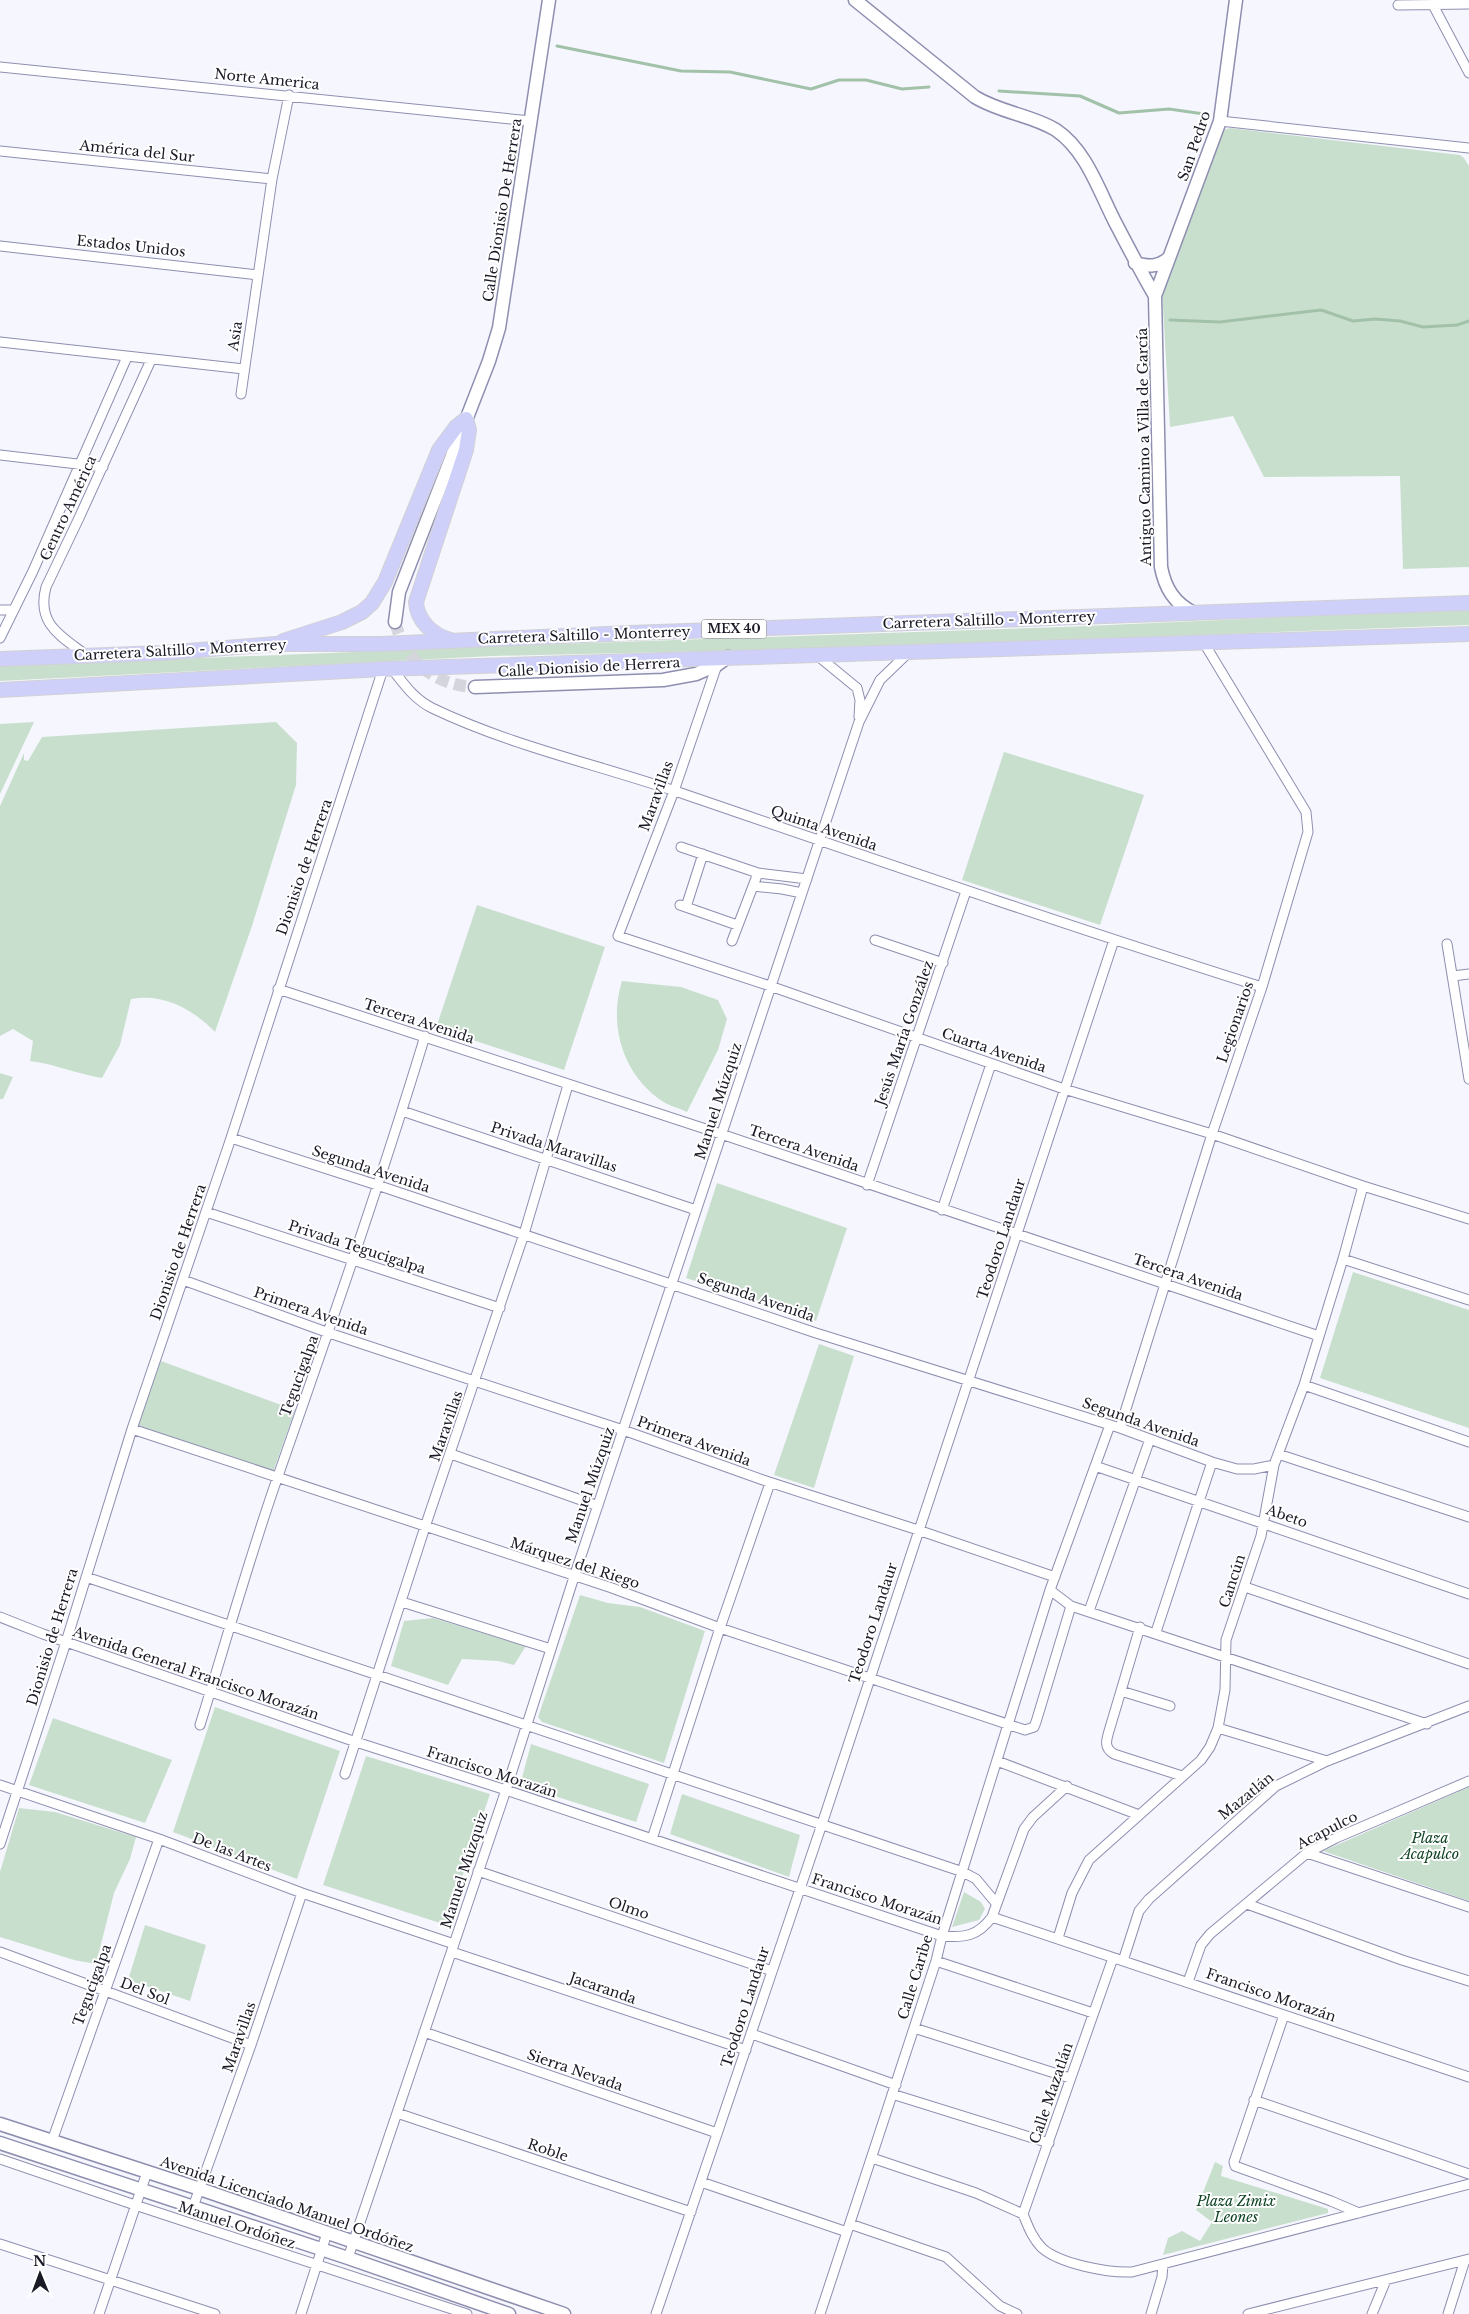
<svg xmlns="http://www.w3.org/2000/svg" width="1469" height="2314" font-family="'Libre Baskerville',serif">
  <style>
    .green { fill: #c9dfce }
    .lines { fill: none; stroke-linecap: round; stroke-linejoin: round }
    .stream { stroke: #a2c1a9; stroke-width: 3 }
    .secondary-tunnel { stroke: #d5d5de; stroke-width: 12; stroke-dasharray: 12 6; stroke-linecap: butt }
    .street-casing { stroke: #8e8fb0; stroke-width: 11 }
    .secondary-casing { stroke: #8e8fb0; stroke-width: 15 }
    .primary-casing { stroke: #d1d1d4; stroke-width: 16 }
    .street { stroke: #fff; stroke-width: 9 }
    .secondary { stroke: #fff; stroke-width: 12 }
    .primary { stroke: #cfd0f9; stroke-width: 14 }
    .labels { text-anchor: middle; stroke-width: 4; stroke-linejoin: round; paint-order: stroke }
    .shield { fill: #fff; stroke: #5f5f68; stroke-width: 1 }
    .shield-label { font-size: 12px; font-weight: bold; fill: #1a1a27 }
    .street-label { font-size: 14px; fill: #1a1a27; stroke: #fff }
    .park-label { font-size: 14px; font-style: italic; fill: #0f4324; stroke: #fff }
  </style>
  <rect width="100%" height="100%" fill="#f6f6fe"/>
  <path class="green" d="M1230,128L1460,155L1464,158L1469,166V567L1403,569L1400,476L1264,477L1233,416L1170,427L1162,290L1224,130Z
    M1469,609V625L1006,642L977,645L493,656L0,681V666L529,645L1063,627Z
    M34,722L0,794V724Z
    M276,722L297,743L296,785L252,926L215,1032C193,1009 163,993 131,999L120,1045L102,1078C77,1074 55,1064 30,1061L33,1041L13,1029L0,1036V806L24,753V760L28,761L42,737Z
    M1004,752L1144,795L1100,925L962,880Z
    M477,905L605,947L564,1070L436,1028Z
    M622,981L681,987L718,1000L727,1019L718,1050L687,1112C679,1108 669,1106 662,1101C623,1075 608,1025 622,981Z
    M0,1073L13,1077L3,1099H0Z
    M717,1183L847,1228L816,1321L686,1278Z
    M1353,1272L1469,1310V1428L1320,1378Z
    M819,1344L854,1356L814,1488L774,1475Z
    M161,1361L295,1410L273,1472L137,1425Z
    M580,1595L608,1603L640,1607L705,1631L664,1763L542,1722L538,1717Z
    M433,1618L526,1646L514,1665L498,1661L462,1659L448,1685L391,1666L404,1621Z
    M215,1707L340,1751L297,1879L173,1832Z
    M53,1718L172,1760L145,1823L29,1785Z
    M531,1744L649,1784L636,1822L520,1785Z
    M366,1756L490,1794L446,1925L323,1885Z
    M1469,1787V1901L1323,1851Z
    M682,1794L800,1835L789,1877L670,1834Z
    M19,1808L55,1812L136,1837L130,1859L114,1893L96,1964L74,1960L0,1937V1872Z
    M964,1892L981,1902L985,1909L979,1920L952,1927Z
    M145,1925L206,1945L190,2001L128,1980Z
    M1215,2162L1223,2166L1221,2176L1328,2209V2213L1163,2255L1168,2238L1182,2231L1200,2241L1212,2222L1196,2210Z"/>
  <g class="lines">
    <path class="stream" d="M557,46L681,71L730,72L811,89L839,80H866L902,89L929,87
      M999,91L1080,96L1119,113L1169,109L1204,114
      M1170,320L1220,322L1321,310L1353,321L1375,319L1400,321L1423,327L1457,325L1469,321"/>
    <path class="secondary-tunnel" d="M395,622C406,662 434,685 475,687"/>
    <defs>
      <path id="street" d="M1398,5L1469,4
        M1433,5L1469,73
        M0,67L531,121
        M1220,121L1469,148
        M0,151L272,179
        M0,246L258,275
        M0,342L244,369
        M241,394L272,179L289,95
        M0,455L103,467
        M0,610H14
        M0,638L33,571L127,357
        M86,655C61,636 36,624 46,587L79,518L151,360
        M818,656L857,688L860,700L859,717
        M717,665L674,791L618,936L770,986L1064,1089L1212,1134L1363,1186L1469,1219
        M392,669C404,684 414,699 432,708C509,745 595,764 675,791C871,858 1065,925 1262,987
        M681,847L758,873L807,879
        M753,886L782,889L802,893
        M680,905L737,925
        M686,907L703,854
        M875,940L943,963
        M732,941L758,873
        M1447,944L1469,1079
        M1453,976L1469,974
        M278,989L721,1134L1319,1336
        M402,1111L696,1210
        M231,1138L377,1185L816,1333L1120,1428L1212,1462L1237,1469H1254L1274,1465
        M867,1185L966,891
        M942,1210L991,1064
        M206,1212L500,1308
        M1343,1259L1469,1300
        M183,1280L329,1333L623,1430L763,1480L918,1530L1055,1577
        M1304,1385L1469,1442
        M1120,1428L1212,1134L1262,987L1308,832L1306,812L1204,643
        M132,1429L612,1588L720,1628L1025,1730L1034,1727L1036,1722L1071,1606
        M451,1454L598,1506
        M1278,1454L1469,1517
        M1095,1466L1469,1594
        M86,1577L963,1872L976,1879L996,1903
        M1245,1587L1469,1664
        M1050,1590L1071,1606L1427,1724
        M402,1602L551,1649
        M1089,1611L1150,1439
        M0,1617L43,1634L356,1742L506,1790L942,1936C965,1938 978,1936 992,1917L1469,2077
        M1140,1627L1109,1731C1106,1741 1104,1748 1114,1754L1182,1776
        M1156,1632L1212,1462
        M1121,1691L1170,1706
        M200,1725C226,1642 249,1558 278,1476C329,1330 380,1184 425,1036
        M1218,1728L1327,1761
        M997,1761L1139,1815
        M345,1774L425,1527L524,1234L568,1085
        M0,1785L159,1839L302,1893L454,1944
        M652,1839L720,1628L770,1483
        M0,1844L66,1642L132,1429L231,1138L383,669
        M1307,1853L1469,1907
        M478,1871L772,1971
        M1247,1904L1402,1960L1469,1981
        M992,1917L1024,1829L1033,1817L1067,1786
        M1058,1938L1072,1893L1089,1860L1201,1760L1210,1747L1218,1728L1225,1690L1226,1640L1261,1536L1274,1465L1304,1385L1343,1259L1363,1186
        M0,1952L251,2045
        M452,1952L746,2050
        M1113,1958L1023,2214C1028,2226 1032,2238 1042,2248C1060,2264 1108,2273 1132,2272L1469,2184
        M936,1961L1093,2013
        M1123,1961L1139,1911L1149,1899L1276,1786L1327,1761L1469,1706
        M1188,1982L1201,1945L1210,1934L1307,1853L1336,1838L1469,1781
        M1284,2015L1234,2162L1235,2166L1331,2201L1359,2213
        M914,2028L1070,2078
        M424,2032L717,2133
        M752,2034L896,2085
        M892,2094L1049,2143
        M1254,2100L1469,2174
        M397,2113L691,2212
        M52,2141L159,1839
        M872,2158L976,2193L1023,2214
        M0,2159L135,2205L467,2314
        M701,2182L847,2232
        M193,2207L251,2045L302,1893
        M850,2224L946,2257L1000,2306L1017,2314
        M0,2244L215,2314
        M348,2258L506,1790L574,1577L859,722L880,680L908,653
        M99,2314L147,2172
        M301,2314L327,2233
        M656,2314L822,1824L1114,940
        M820,2314L936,1961L942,1936L1050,1590L1110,1425
        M1151,2314L1162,2277L1163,2264
        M1248,2314L1469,2259
        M1372,2314L1386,2280
        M1448,2314L1465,2260"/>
      <path id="secondary" d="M855,0L975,97C1001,113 1032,115 1056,130C1086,150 1099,191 1115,222C1128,247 1141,272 1155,296
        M1135,263C1149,267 1158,267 1169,258
        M1194,613C1174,603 1165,588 1161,567L1155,296L1220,121L1236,0
        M395,622L399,592L489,361L499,328L549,0
        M475,687L663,680L696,674L717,665L728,657
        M0,2124L200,2189L564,2314
        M0,2143L348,2258L509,2314"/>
      <path id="primary" d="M283,641L342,622L362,612L372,603L385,582L439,450L456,427L466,419L469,430L466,450L416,602C417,620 432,635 450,640
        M0,659L162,653L275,644H382L630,633L1469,603
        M0,690L383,669L1469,634"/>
    </defs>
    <use href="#street" class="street-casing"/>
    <use href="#secondary" class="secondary-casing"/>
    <use href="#primary" class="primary-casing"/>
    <use href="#street" class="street"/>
    <use href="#secondary" class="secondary"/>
    <use href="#primary" class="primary"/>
  </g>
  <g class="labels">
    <rect class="shield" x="701.5" y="619.5" width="65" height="19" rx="4"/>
    <g class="shield-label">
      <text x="734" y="633">MEX 40</text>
    </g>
    <g class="street-label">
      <text transform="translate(267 79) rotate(6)" y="5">Norte America</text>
      <text transform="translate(1194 146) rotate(-71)" y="5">San Pedro</text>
      <text transform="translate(137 151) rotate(6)" y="5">América del Sur</text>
      <text transform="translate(502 210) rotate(-81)" y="5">Calle Dionisio De Herrera</text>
      <text transform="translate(131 246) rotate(6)" y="5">Estados Unidos</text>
      <text transform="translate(235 336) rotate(-81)" y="5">Asia</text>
      <text transform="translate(1144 447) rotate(-91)" y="5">Antiguo Camino a Villa de García</text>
      <text transform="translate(68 508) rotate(-65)" y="5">Centro América</text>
      <text transform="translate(989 620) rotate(-2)" y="5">Carretera Saltillo - Monterrey</text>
      <text transform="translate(584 635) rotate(-2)" y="5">Carretera Saltillo - Monterrey</text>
      <text transform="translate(180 650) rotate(-3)" y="5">Carretera Saltillo - Monterrey</text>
      <text transform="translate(589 667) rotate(-3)" y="5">Calle Dionisio de Herrera</text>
      <text transform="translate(656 796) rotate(-70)" y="5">Maravillas</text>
      <text transform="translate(824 828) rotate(19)" y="5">Quinta Avenida</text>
      <text transform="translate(304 867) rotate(-71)" y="5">Dionisio de Herrera</text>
      <text transform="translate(419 1021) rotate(18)" y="5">Tercera Avenida</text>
      <text transform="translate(1235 1022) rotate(-71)" y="5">Legionarios</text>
      <text transform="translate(904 1033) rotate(-71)" y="5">Jesús María González</text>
      <text transform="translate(994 1050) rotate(19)" y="5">Cuarta Avenida</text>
      <text transform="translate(718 1101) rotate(-72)" y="5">Manuel Múzquiz</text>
      <text transform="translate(554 1147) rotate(18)" y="5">Privada Maravillas</text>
      <text transform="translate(804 1148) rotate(19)" y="5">Tercera Avenida</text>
      <text transform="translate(371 1169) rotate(18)" y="5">Segunda Avenida</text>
      <text transform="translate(1001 1239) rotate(-72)" y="5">Teodoro Landaur</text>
      <text transform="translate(357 1247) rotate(18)" y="5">Privada Tegucigalpa</text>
      <text transform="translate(178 1252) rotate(-71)" y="5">Dionisio de Herrera</text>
      <text transform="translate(1188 1277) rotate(19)" y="5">Tercera Avenida</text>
      <text transform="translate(756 1297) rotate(19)" y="5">Segunda Avenida</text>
      <text transform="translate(311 1311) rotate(19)" y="5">Primera Avenida</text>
      <text transform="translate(299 1376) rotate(-70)" y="5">Tegucigalpa</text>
      <text transform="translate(1141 1422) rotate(19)" y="5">Segunda Avenida</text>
      <text transform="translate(446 1426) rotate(-71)" y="5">Maravillas</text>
      <text transform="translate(694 1441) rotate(20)" y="5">Primera Avenida</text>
      <text transform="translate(590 1485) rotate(-71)" y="5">Manuel Múzquiz</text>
      <text transform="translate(1287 1516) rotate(19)" y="5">Abeto</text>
      <text transform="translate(575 1563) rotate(18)" y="5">Márquez del Riego</text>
      <text transform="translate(1232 1581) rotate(-72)" y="5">Cancún</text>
      <text transform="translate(873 1623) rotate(-72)" y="5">Teodoro Landaur</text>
      <text transform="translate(52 1637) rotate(-73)" y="5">Dionisio de Herrera</text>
      <text transform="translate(196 1673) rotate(19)" y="5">Avenida General Francisco Morazán</text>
      <text transform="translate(492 1772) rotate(18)" y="5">Francisco Morazán</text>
      <text transform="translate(1246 1796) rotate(-39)" y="5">Mazatlán</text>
      <text transform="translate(1327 1830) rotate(-27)" y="5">Acapulco</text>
      <text transform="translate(232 1852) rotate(21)" y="5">De las Artes</text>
      <text transform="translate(464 1870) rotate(-72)" y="5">Manuel Múzquiz</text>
      <text transform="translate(877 1899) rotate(18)" y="5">Francisco Morazán</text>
      <text transform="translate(629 1908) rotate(19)" y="5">Olmo</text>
      <text transform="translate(915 1977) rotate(-73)" y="5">Calle Caribe</text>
      <text transform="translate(92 1985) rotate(-70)" y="5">Tegucigalpa</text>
      <text transform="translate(603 1988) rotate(19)" y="5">Jacaranda</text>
      <text transform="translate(145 1991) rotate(21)" y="5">Del Sol</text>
      <text transform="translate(1271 1995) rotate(19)" y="5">Francisco Morazán</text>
      <text transform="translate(745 2007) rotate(-72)" y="5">Teodoro Landaur</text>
      <text transform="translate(239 2037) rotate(-71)" y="5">Maravillas</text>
      <text transform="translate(575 2070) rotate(19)" y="5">Sierra Nevada</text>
      <text transform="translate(1051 2093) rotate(-71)" y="5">Calle Mazatlán</text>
      <text transform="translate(548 2150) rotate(19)" y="5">Roble</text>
      <text transform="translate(287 2204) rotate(19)" y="5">Avenida Licenciado Manuel Ordóñez</text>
      <text transform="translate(237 2225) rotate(18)" y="5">Manuel Ordóñez</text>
    </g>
    <g class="park-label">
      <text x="1430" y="1843">Plaza<tspan x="1430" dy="16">Acapulco</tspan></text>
      <text x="1236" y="2206">Plaza Zimix<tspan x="1236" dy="16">Leones</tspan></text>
    </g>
  </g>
  <g transform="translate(40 2274) rotate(359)" stroke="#ffffff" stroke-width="4" paint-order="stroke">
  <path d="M0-4L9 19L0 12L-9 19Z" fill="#1a1a27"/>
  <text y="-8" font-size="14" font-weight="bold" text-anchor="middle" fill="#1a1a27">N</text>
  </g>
</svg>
